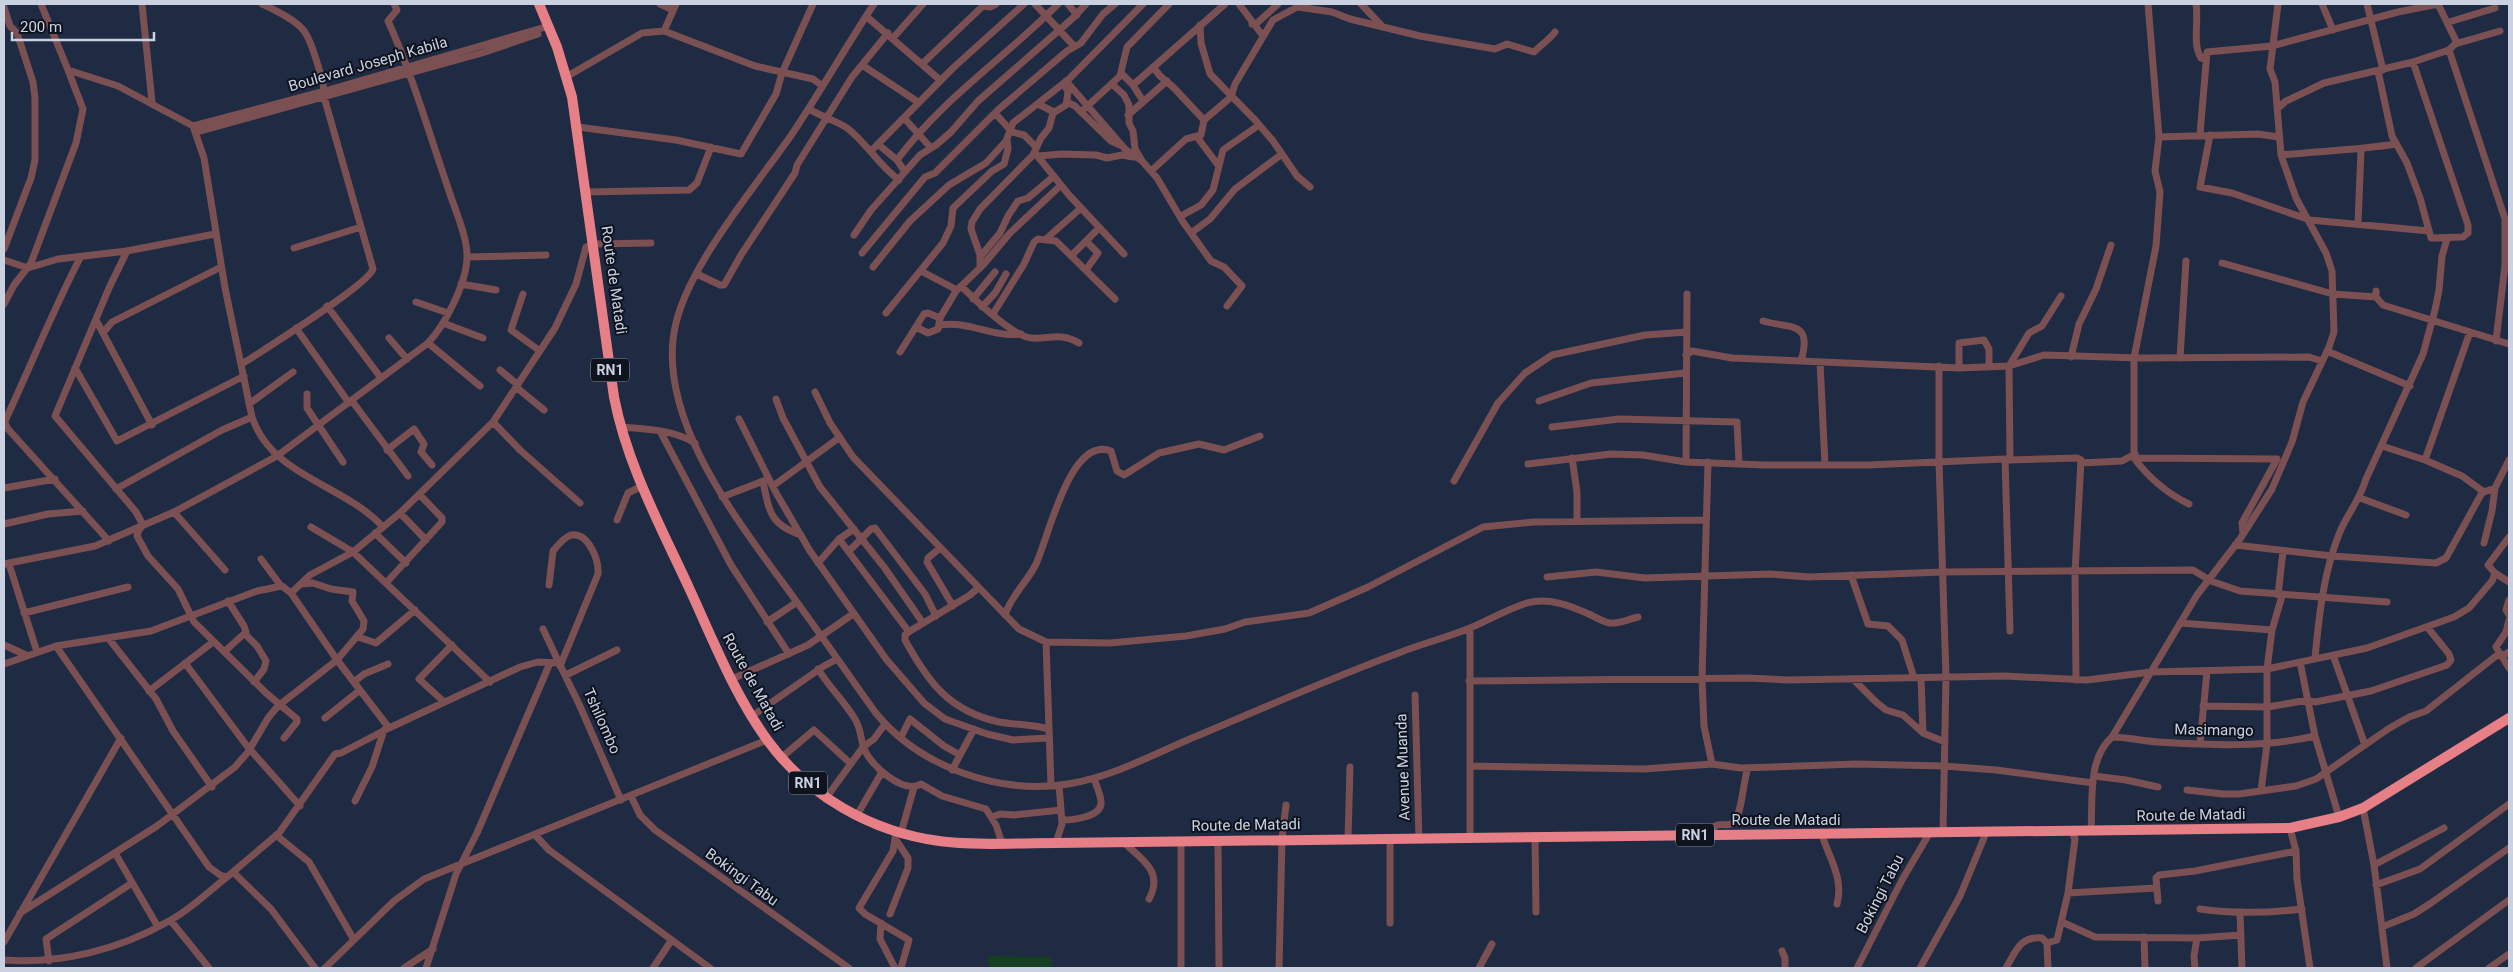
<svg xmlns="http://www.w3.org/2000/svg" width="2513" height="972" font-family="Roboto,sans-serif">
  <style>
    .green { fill: #143f22 }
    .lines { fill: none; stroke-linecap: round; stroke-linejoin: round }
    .minor { stroke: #7b5052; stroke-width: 7 }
    .highway { stroke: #e77f86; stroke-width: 10 }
    .labels { text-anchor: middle; stroke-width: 4; stroke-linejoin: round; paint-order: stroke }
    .shield { fill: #0e131e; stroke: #9299a7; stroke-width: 1 }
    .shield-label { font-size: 14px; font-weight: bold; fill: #cad2e2 }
    .street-label { font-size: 15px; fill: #cad2e2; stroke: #0e131e }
  </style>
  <rect width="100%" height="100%" fill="#1f2a43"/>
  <path class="green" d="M988,956L1052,957V968H989Z"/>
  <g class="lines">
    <path class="minor" d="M41,4L68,70L118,86L193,126L204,158L225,288L252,417C272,477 344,484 383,527
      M142,4L152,102
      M660,4L673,10
      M874,4C845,48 819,94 790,137C754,188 690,264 676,323C653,416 740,524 791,594C819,632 847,673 875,712C919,767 999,795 1068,784C1117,776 1159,751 1204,733C1268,706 1331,678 1396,654C1420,644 1446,638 1470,628C1489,620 1507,609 1527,603C1549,597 1571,606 1591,615C1597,618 1603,622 1610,623C1619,624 1629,619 1638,617
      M1035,4L1074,46
      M1068,4L1077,15
      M1239,4L1263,36
      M1361,4L1381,25
      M2148,4L2159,137L2155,171L2160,192L2156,246L2134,358V458C2149,478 2166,493 2189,504
      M2196,4C2199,21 2192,44 2201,58L2205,59
      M2322,4L2333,30
      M2367,4L2383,70
      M2438,4L2457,43
      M983,6L990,7L996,4
      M4,7L10,26L17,33L33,82L35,98V160L31,178L4,249
      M1298,7L1332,12L1350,19L1420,36L1495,49L1507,44L1534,52C1542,44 1549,40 1555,32
      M866,16L940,80
      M2449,22L2495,8
      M1252,24L1257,23L1278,4
      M1200,25L1201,43L1210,74L1255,120L1273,141L1297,176L1310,187
      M664,31L755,66L813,79L821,85
      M893,38L923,4
      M2449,50L2505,219V265L2496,341
      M922,64L985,4
      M862,65L918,102
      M1153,67L1160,76L1174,88L1204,120
      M2378,71L2392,136L2407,163L2420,198L2431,238L2463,237L2468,233V225L2413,62
      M1121,73L1133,85L1143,101
      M566,77L642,33L664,31L676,4
      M1066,81L1125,149L1142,161L1157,178L1183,222L1211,261L1224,267L1242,286L1227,306
      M1112,84L1124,95L1129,105V123L1133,131L1135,149L1141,159
      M1133,85L1225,4
      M1067,102L1075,106L1111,141L1120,145
      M1038,104L1054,112
      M2278,108L2286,101L2324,83L2413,62L2449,50L2455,44L2500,31
      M809,109C820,116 837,121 847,128C867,143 878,165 899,180
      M1081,112L1120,76L1127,47L1169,4
      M995,113L1012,132L1024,135L1036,147
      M1128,115L1167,81
      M904,118L931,148
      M193,126L325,91L549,26
      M578,127L676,140L741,154L776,94L782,73L813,4
      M197,132L482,53L538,34
      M2200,134L2207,52L2272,46L2398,12L2438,4
      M2210,135L2200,187L2232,193L2310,220L2429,231
      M1197,137L1218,165
      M2159,137L2258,134L2279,137
      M879,145L897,160L905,172
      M871,151L953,68L1024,4
      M1035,153L1069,195L1124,254
      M2281,155C2320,151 2358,150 2396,144
      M1038,156L1062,154L1096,155L1107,158L1122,155L1133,157
      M897,160C943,98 1005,58 1058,4
      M1151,171L1186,139L1201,135L1204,120L1231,97L1235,84L1273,20L1301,5
      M587,192L689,190L697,183L711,147
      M1181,216L1201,205L1213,190L1223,150L1259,125
      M2358,223L2361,150
      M1191,233L1210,219L1235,189L1282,154
      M854,235L871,210L920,155L936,145L951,132L978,101L1073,18L1086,4
      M1047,238L1081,208
      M1086,241L1098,253L1086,270
      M294,248L361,227
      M127,251L109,288L55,416L136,512L143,525L139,530L137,536L148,556L178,589L194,622L266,693L297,719V722L284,738
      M862,253L925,177L935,173L999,109L1067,51L1081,43L1103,14L1115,4
      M1071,256L1099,228
      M468,257L546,255
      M980,257L1000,233L1008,216L1018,201L1028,198L1054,176
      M4,260L28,268L58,259L127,251L215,234
      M2222,263L2333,294L2376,297
      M873,267L910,221L949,185L986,163L1006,141L1013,123L1069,79L1143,4
      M980,268V255L971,229L972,222L980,209L1033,155L1041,138L1049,128L1053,113L1066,105L1068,92L1064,84
      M921,271L957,290
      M697,274L720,285H724L741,255L795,173L797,165L852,77L888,33
      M461,284L496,290
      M962,287C976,301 1007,330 1026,337C1044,342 1058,330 1079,343
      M2376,291V297L2383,305L2509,344
      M523,294L511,330L540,351
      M973,299L995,272
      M416,302L448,313
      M4,304L14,285L31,263L76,143L83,109L68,70
      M327,306L381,378
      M982,307L995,293L1006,274
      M886,313L943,243L951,226L953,208L992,171L1004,164L1008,149L1007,140
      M993,314L1024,264L1034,242L1038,239L1056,241L1115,299
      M96,320L152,425
      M1763,321C1790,329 1813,320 1801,361
      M443,323L483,338
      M940,325C968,320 993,338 1021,334
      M916,327L928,333L938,329L940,318L956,291L983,265L1010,233L1061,185
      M296,328L349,403
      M103,333L112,322L221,267
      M389,338L407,359
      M428,343L480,386
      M2327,351L2410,386
      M900,352L924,314L928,313L940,318
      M1686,355L1692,351L1732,358L1959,368L2009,366L2044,355L2140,358L2309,357L2322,361
      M2071,357L2079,324L2096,289L2111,245
      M2180,358L2186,261
      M1820,362L1825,465
      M242,364C262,351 369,284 373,269L324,97C326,87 312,44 306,34C299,21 275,10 262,4
      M1939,366V461L1946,677L1943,833
      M75,368L117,441L244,376
      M1959,368V343L1984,340L1989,349V367
      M500,370L518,385
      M516,387L544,410
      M815,392L830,423L853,457L1019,629L1046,642L1110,643L1186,636L1225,629L1245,622L1309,613L1368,587L1483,527L1533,522L1705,520
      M307,394V408L343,462
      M776,399L783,418L820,487L884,567L923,623
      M352,401L408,476
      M1539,401L1591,383L1685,373
      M249,404L293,372
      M739,419L775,491L810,551L886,659L924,703L945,719L987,734L1013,740L1048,738
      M4,421L8,429L109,541
      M493,422L520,450L580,503
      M4,423C30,368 52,312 80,258
      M620,427C645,429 672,429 695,443
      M1552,427L1619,419L1737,422L1739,463
      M660,431L731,565L789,654
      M2382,446L2425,460L2462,476L2484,492L2495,488
      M387,450L414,429L424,444L421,452L432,465
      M1572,458L1577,492V521
      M2134,458L2277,459L2242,523L2243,533
      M2010,460L2077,458L2081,460L2075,572L2076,680
      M2425,460L2470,332
      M1686,462L1687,294
      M1708,462L1702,679L1704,726L1712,764
      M2081,463L2122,461L2135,454
      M1528,464L1611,454L1643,455L1686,462L1765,465H1868L2005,459
      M763,481C769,511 770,525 801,535
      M1454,481L1498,403L1525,373L1552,355L1645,335L1687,332
      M773,486L840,437
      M4,488L55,479
      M116,489L222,430L252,417
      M722,497L766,480
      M2360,498L2406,515
      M174,512L225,570
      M400,513L426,540
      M617,520L628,493L642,486
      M4,524L48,514L83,511
      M311,527L353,552L490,682
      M375,533L406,563
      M839,539L909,632
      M2484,543L2492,511L2495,488L2509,460
      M2235,545L2332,556L2436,563L2446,558L2483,491
      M940,548L928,558L927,562L953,606
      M849,551L871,529L875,528L925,594L936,616
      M261,559L281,586
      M818,563L839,539L854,529
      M4,564L95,546L174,512L277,456L428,343C445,325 466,284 467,258C468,237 453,205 447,185C428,130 412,74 388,21L397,10L394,4
      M9,564L37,652
      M2495,573L2509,582
      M1851,575L1868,624L1888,626L1902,640L1914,678
      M1547,577L1596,572L1645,578L1770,574L1809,577L1943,572L2193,570L2211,581L2240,591L2387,602
      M386,583L442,522V518L420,495
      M549,585L553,551C558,545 564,537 571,535C589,532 599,561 598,574L560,666
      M978,588L970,595L910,631L905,635V640C928,682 949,711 999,722C1015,725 1032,724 1048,729
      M291,593L310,575L353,552L400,513L493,422L555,328L576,284L586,247L594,244L651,243
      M2278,595L2283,551
      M2509,600L2506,610L2509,615
      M24,613L128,587
      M1005,615C1011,596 1026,583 1035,566C1048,541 1069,435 1111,451L1117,471L1124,475L1159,453L1199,444L1224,450L1260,436
      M2509,620L2506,632L2496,647L2509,668
      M767,622L797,602
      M2180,623L2272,630
      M543,629L559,663
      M2010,631L2005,459L2010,460L2009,366L2029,333L2042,326L2061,296
      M245,634L257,646L266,661L264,669L254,682
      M358,637L376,643L415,610
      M109,639L156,699L173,731L212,787
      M1046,642L1051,785
      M4,645L26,655
      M56,646L209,867L220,875L227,877L279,833L335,754L341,753L389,728L520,667L538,662L559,663L579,704L621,800
      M224,652L246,632L244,626L228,601
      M2333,655L2365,745
      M2315,658C2319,616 2323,575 2339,534C2347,514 2359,502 2366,479L2423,354L2435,310L2439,290L2442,256L2447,239
      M2300,662L2315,736L2339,817
      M185,663L247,746L300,806
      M4,664L56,646L151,631L257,591L282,586L291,593L337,660L389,728
      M818,669C829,687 844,701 855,719C861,729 860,737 864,748C869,764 903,795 921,784L942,796L986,809L996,825L1002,843
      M566,675L617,650
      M1921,678L1923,733L1945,742
      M732,679L808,645L853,614
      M1853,679L1876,702L1886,710L1903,715L1923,733
      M1469,681L1747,678L1788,680L2005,676L2087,680L2151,672L2267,669L2367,648L2454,617L2469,608L2492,581L2495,573L2488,565L2509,537
      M354,682L364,674L388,664
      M149,691L213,642
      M1415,695L1419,839
      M444,702L419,679L452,645
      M2203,706L2268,707L2308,700L2315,702L2371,691L2447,665L2451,660L2449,654L2428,628
      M752,716L824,666L837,659
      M325,718L360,690
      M901,737L910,719L944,746L960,755
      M2112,737C2127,737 2142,741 2158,742C2210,745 2264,748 2315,736
      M2200,744L2207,671
      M782,757L814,730L851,764
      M1470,766L1644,769L1712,764L1741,768L1856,764L1944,766L1996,770L2093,783
      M952,770L974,729
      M2094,776L2126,780L2158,787
      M1059,785L1061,810
      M2187,790L2223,794H2239L2296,786L2316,779L2388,729L2409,717L2426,711L2496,656L2506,654L2509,652
      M2261,791L2267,744V669L2272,630L2282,596
      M631,796L640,815L655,830L849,968
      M826,798L863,747L874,739L885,724
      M355,801L372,767L384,730
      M2363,808L2374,865L2387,968
      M857,815L882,772
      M992,817L1000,814L1014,815L1061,810L1062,824L1056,843
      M1062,820C1073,820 1103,817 1101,801C1100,793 1096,785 1094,778
      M2290,828L2296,851L2297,879L2310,968
      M2091,831C2093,801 2087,759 2112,737L2197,595L2240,539L2272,489L2292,442L2303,402L2329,347L2334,332L2332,271L2326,253L2296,198L2281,155L2275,82L2270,69L2278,4
      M896,832L893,851L859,908L865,914L909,940L901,968
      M901,833L914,787
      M276,835L309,862L354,940
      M1711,835L1715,826C1721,823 1726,826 1731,824C1742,821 1743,779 1748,768
      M1822,835C1829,858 1844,878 1837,904
      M536,836L549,850L710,968
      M1535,836L1536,912
      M1470,837V628
      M1390,838V923
      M1348,839L1350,767
      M1218,840L1219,968
      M1123,842C1142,859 1164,872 1149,899
      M115,853L158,927
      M2374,865L2444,828
      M233,872L271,909L315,968
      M2376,885L2420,869L2509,804
      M2068,893L2156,888
      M2158,901L2156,878L2159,875L2195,871L2296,851
      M2200,909C2234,914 2268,913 2302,909
      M2240,912L2242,968
      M20,913L157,826L235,767L248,752L268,718L278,706L337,660L363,629L364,621L352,601L353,592L331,589L313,583L302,584
      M890,914L908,868V858L896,840
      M171,921L209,968
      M2062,922L2095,937L2197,938
      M881,923L880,939L895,968
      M2382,927L2414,914L2431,903L2509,848
      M2144,937L2145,968
      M4,942L121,738
      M2047,943L2048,968
      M1782,951L1785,958V968
      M4,960C61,964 119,950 169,921C190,910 208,892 227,877
      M49,961L46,939L132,883
      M325,968L394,901L424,879L767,740
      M404,968L433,949
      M426,968L456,874L477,833L550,663
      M653,968L671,941
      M1181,968V841
      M1279,968L1282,839L1286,805
      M1479,968L1492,944
      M1857,968L1902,880L1929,834
      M1920,968L1960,896L1986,833
      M2006,968C2016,951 2020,936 2042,938L2047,943L2057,940L2068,893L2075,839L2072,832
      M2195,968L2194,956L2197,938L2241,935
      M2416,968L2509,900
      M2489,968L2509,954"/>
    <path class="highway" d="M539,4L557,47L572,97L614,397C627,465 661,527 690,590C713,640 735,696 768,741C808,796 872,832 939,841C977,846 1018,843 1056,843L2290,828L2339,817L2363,808L2509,718"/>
  </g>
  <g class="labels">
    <g class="shield">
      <rect x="591" y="358.5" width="38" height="23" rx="4"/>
      <rect x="789" y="771.5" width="38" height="23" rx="4"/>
      <rect x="1676" y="823.5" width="38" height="23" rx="4"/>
    </g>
    <g class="shield-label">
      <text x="610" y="375">RN1</text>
      <text x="808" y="788">RN1</text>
      <text x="1695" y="840">RN1</text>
    </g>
    <g class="street-label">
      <text transform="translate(368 64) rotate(-16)" y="5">Boulevard Joseph Kabila</text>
      <text transform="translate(614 280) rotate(82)" y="5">Route de Matadi</text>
      <text transform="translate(753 682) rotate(61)" y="5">Route de Matadi</text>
      <text transform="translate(602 721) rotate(66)" y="5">Tshilombo</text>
      <text transform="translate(2214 730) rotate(1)" y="5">Masimango</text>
      <text transform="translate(1403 767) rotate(-92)" y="5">Avenue Muanda</text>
      <text transform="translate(2191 815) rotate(-1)" y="5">Route de Matadi</text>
      <text x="1786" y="825">Route de Matadi</text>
      <text transform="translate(1246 825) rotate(-1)" y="5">Route de Matadi</text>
      <text transform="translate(742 877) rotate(36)" y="5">Bokingi Tabu</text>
      <text transform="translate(1880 894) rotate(-63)" y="5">Bokingi Tabu</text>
    </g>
  </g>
  <rect width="2513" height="972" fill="none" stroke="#cad2e2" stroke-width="10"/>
  <path d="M12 32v8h142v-8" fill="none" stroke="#cad2e2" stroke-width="2.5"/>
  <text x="20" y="32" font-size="15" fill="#cad2e2" stroke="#0e131e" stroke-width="4" paint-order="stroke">200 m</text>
</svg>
